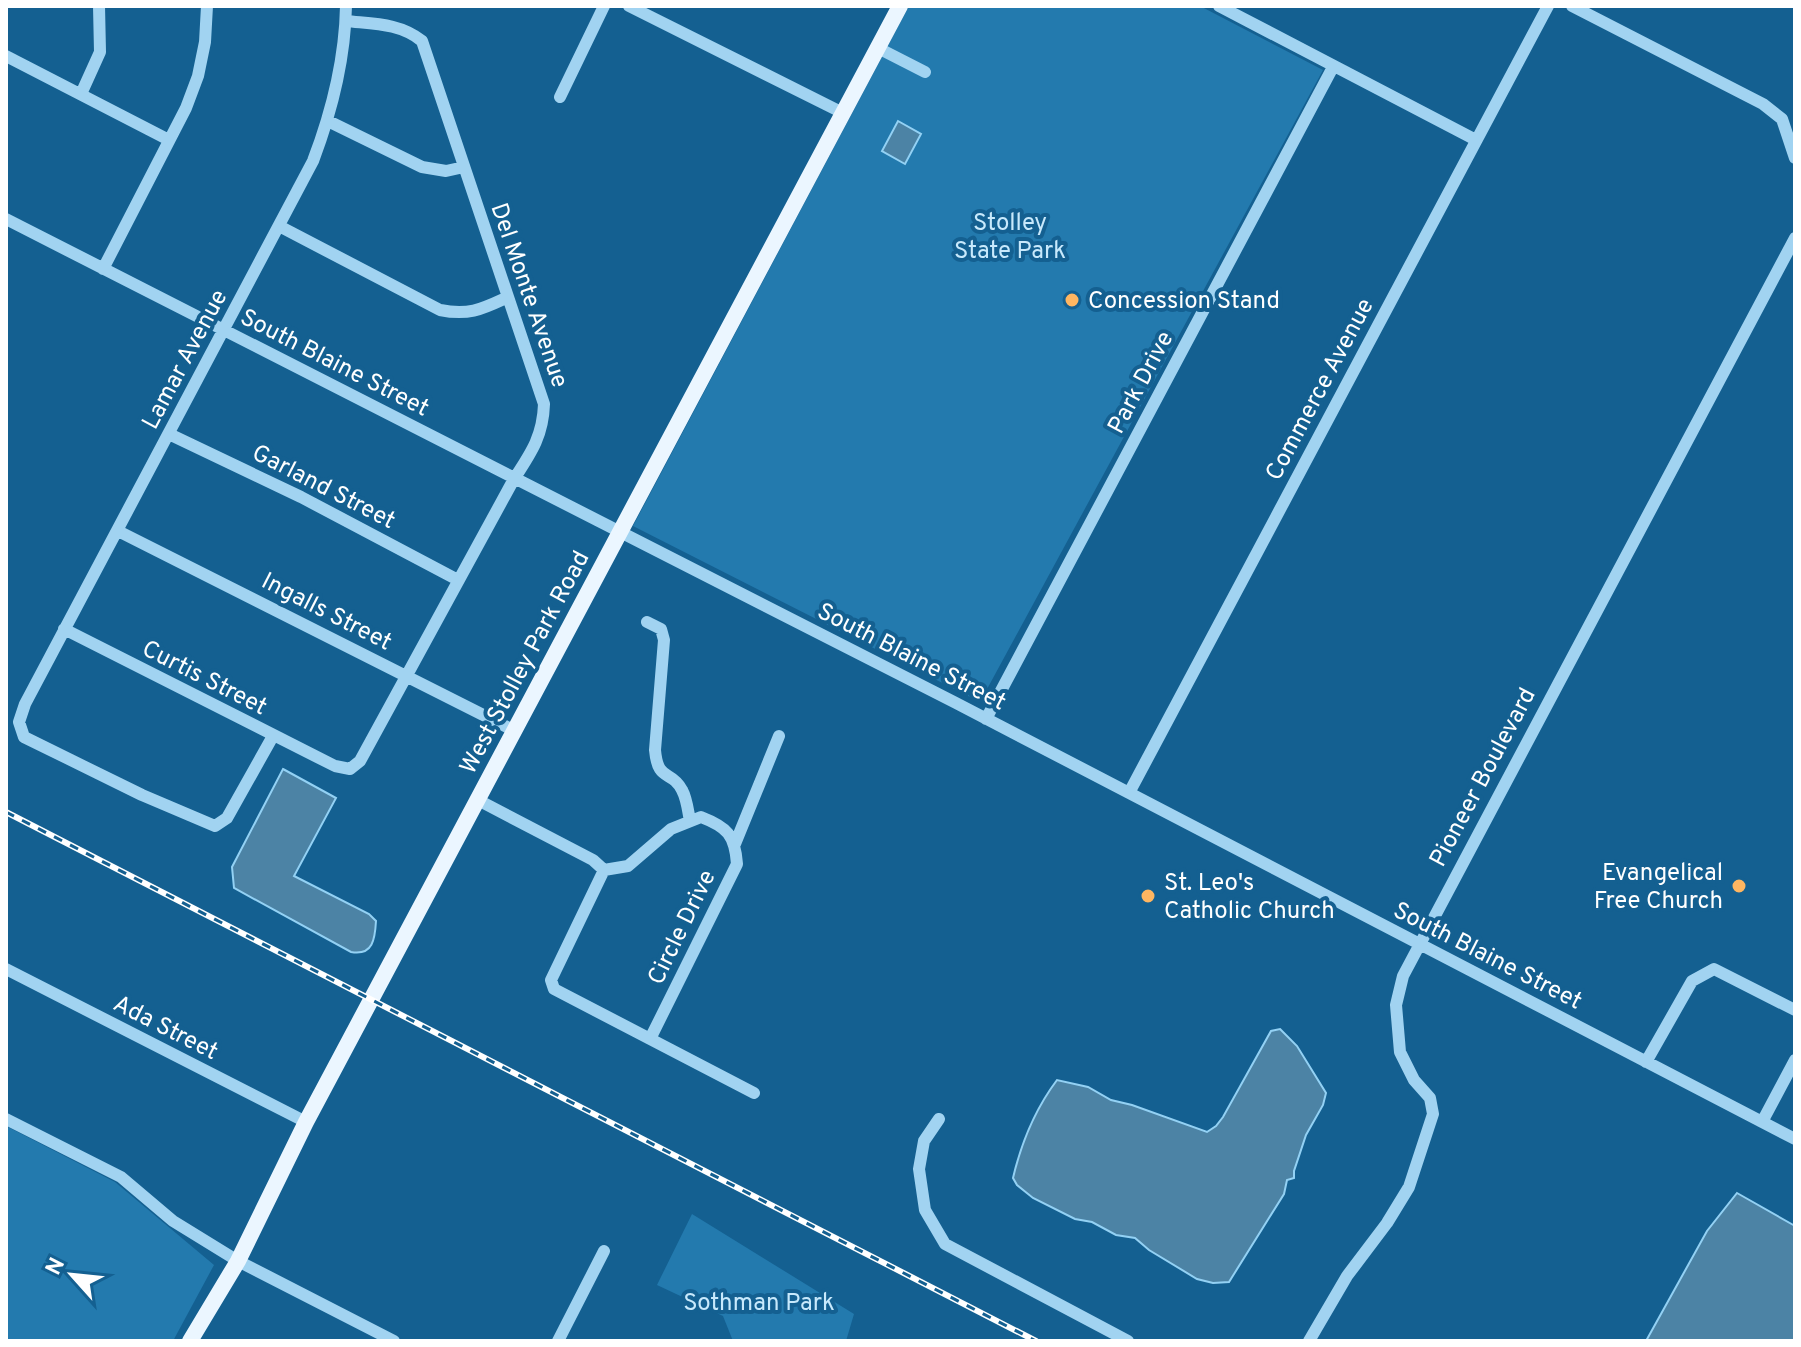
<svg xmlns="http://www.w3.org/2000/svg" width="1801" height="1347" font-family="Overpass,sans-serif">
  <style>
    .green { fill: #237aae }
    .water { fill: #4c83a5; stroke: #93d1f4; stroke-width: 2 }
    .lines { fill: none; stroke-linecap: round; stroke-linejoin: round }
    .minor { stroke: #a1d3f1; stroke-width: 12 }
    .major { stroke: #ebf6ff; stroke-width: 16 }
    .rail-casing { stroke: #fff; stroke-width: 6 }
    .rail { stroke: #146091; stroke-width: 3; stroke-dasharray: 9; stroke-linecap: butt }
    .poi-dot { fill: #ffb661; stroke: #146091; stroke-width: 3 }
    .labels { text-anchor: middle; stroke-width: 8; stroke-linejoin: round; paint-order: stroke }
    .park-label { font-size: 24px; fill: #c8e9fc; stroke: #146091 }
    .street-label { font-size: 24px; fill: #fff; stroke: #146091 }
    .poi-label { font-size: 24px; fill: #fff; stroke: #146091; text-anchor: start }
  </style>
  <rect width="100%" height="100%" fill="#146091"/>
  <path class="green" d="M909,6H1200L1323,70L980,702L633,526Z
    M6,1126L115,1182L214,1265L173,1341H6Z
    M692,1214L854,1314L846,1341H733L723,1316L657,1285Z"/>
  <path class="water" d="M898,121L921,134L905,164L882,151Z
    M283,769L336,798L294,876L369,914L376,921C375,939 373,956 351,952L234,888L232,867Z
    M1280,1029L1297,1046L1326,1093L1323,1105L1306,1135L1294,1171V1178L1287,1180L1284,1194L1229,1282L1213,1283L1197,1279L1149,1250L1135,1238L1116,1235L1092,1222L1075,1219L1033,1198L1017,1185L1013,1178C1021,1144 1036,1108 1057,1080L1088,1087L1111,1100L1132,1105L1207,1132L1216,1126L1223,1117L1271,1031Z
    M1737,1193L1795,1226V1341H1646L1707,1231Z"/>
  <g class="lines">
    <path class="minor" d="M629,6L843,113
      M1219,6L1476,140
      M1572,6L1763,104L1782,119L1795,158
      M878,48L925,72
      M6,56L169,140
      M81,94L100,52L99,6
      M560,97L604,6
      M328,121L422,167L446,171L464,167
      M6,219L956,703L1795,1139
      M279,226L440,310C469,316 482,309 508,297
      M103,269L186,108L198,76L205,42L207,6
      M169,434L301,497L458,580
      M118,531L515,731
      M647,622L661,629L664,640L655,750C658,783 671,769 682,790C687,799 688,811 690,821
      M64,629L335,766L350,769L360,761L514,479C531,453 543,436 544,404L422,41C400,23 373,24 346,21
      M986,719L1333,67
      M273,736L227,818L215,826L142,795L24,737L19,722L25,704L313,161C332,111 345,60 346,6
      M1129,793L1548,6
      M478,800L593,860L604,870
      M735,844L779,736
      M6,969L306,1122
      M650,1039L737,864C735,835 727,827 701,817L671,829L628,866L604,870L551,980L554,989L754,1093
      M1646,1062L1692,981L1714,969L1795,1010
      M6,1119L121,1177L173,1221L238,1261L394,1341
      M939,1119L924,1141L919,1169L925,1210L945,1244L1128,1341
      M1762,1122L1795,1060
      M558,1341L604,1251
      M1309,1341L1347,1276L1387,1223L1409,1187L1433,1114L1430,1098L1414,1080L1400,1052L1396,1005L1403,976L1795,238"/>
    <path class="major" d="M190,1341L238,1261L306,1122L900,6"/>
    <defs>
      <path id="rail" d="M6,812L1036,1341"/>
    </defs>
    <use href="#rail" class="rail-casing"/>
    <use href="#rail" class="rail"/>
  </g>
  <g class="poi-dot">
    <circle cx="1072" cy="300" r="8"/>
    <circle cx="1739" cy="886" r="8"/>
    <circle cx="1148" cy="896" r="8"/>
  </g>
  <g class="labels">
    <g class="park-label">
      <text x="1010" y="230">Stolley<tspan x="1010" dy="28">State Park</tspan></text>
      <text x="759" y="1310">Sothman Park</text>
    </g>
    <g class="street-label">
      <text transform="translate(530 295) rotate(71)" y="8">Del Monte Avenue</text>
      <text transform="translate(184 359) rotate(-62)" y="8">Lamar Avenue</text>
      <text transform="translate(335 362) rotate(27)" y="8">South Blaine Street</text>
      <text transform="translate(1140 382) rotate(-62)" y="8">Park Drive</text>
      <text transform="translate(1319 389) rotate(-62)" y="8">Commerce Avenue</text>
      <text transform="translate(324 486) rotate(27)" y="8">Garland Street</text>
      <text transform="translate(327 611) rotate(27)" y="8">Ingalls Street</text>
      <text transform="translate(912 656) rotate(27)" y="8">South Blaine Street</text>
      <text transform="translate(524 662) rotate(-62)" y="8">West Stolley Park Road</text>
      <text transform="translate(205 677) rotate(27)" y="8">Curtis Street</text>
      <text transform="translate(1482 777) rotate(-62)" y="8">Pioneer Boulevard</text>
      <text transform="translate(681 927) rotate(-64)" y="8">Circle Drive</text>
      <text transform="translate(1488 955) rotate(27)" y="8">South Blaine Street</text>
      <text transform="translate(166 1027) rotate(27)" y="8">Ada Street</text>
    </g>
    <g class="poi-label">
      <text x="1088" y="308">Concession Stand</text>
      <text x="1723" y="880" text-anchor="end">Evangelical<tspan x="1723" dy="28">Free Church</tspan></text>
      <text x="1164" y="890">St. Leo's<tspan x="1164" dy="28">Catholic Church</tspan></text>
    </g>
  </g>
  <rect width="1801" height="1347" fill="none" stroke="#ffffff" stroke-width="16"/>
  <g transform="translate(72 1275) rotate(297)" stroke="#146091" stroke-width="6" paint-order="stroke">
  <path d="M0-6L14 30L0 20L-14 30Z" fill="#ffffff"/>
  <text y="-12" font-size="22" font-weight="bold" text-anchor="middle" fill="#ffffff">N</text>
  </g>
</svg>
